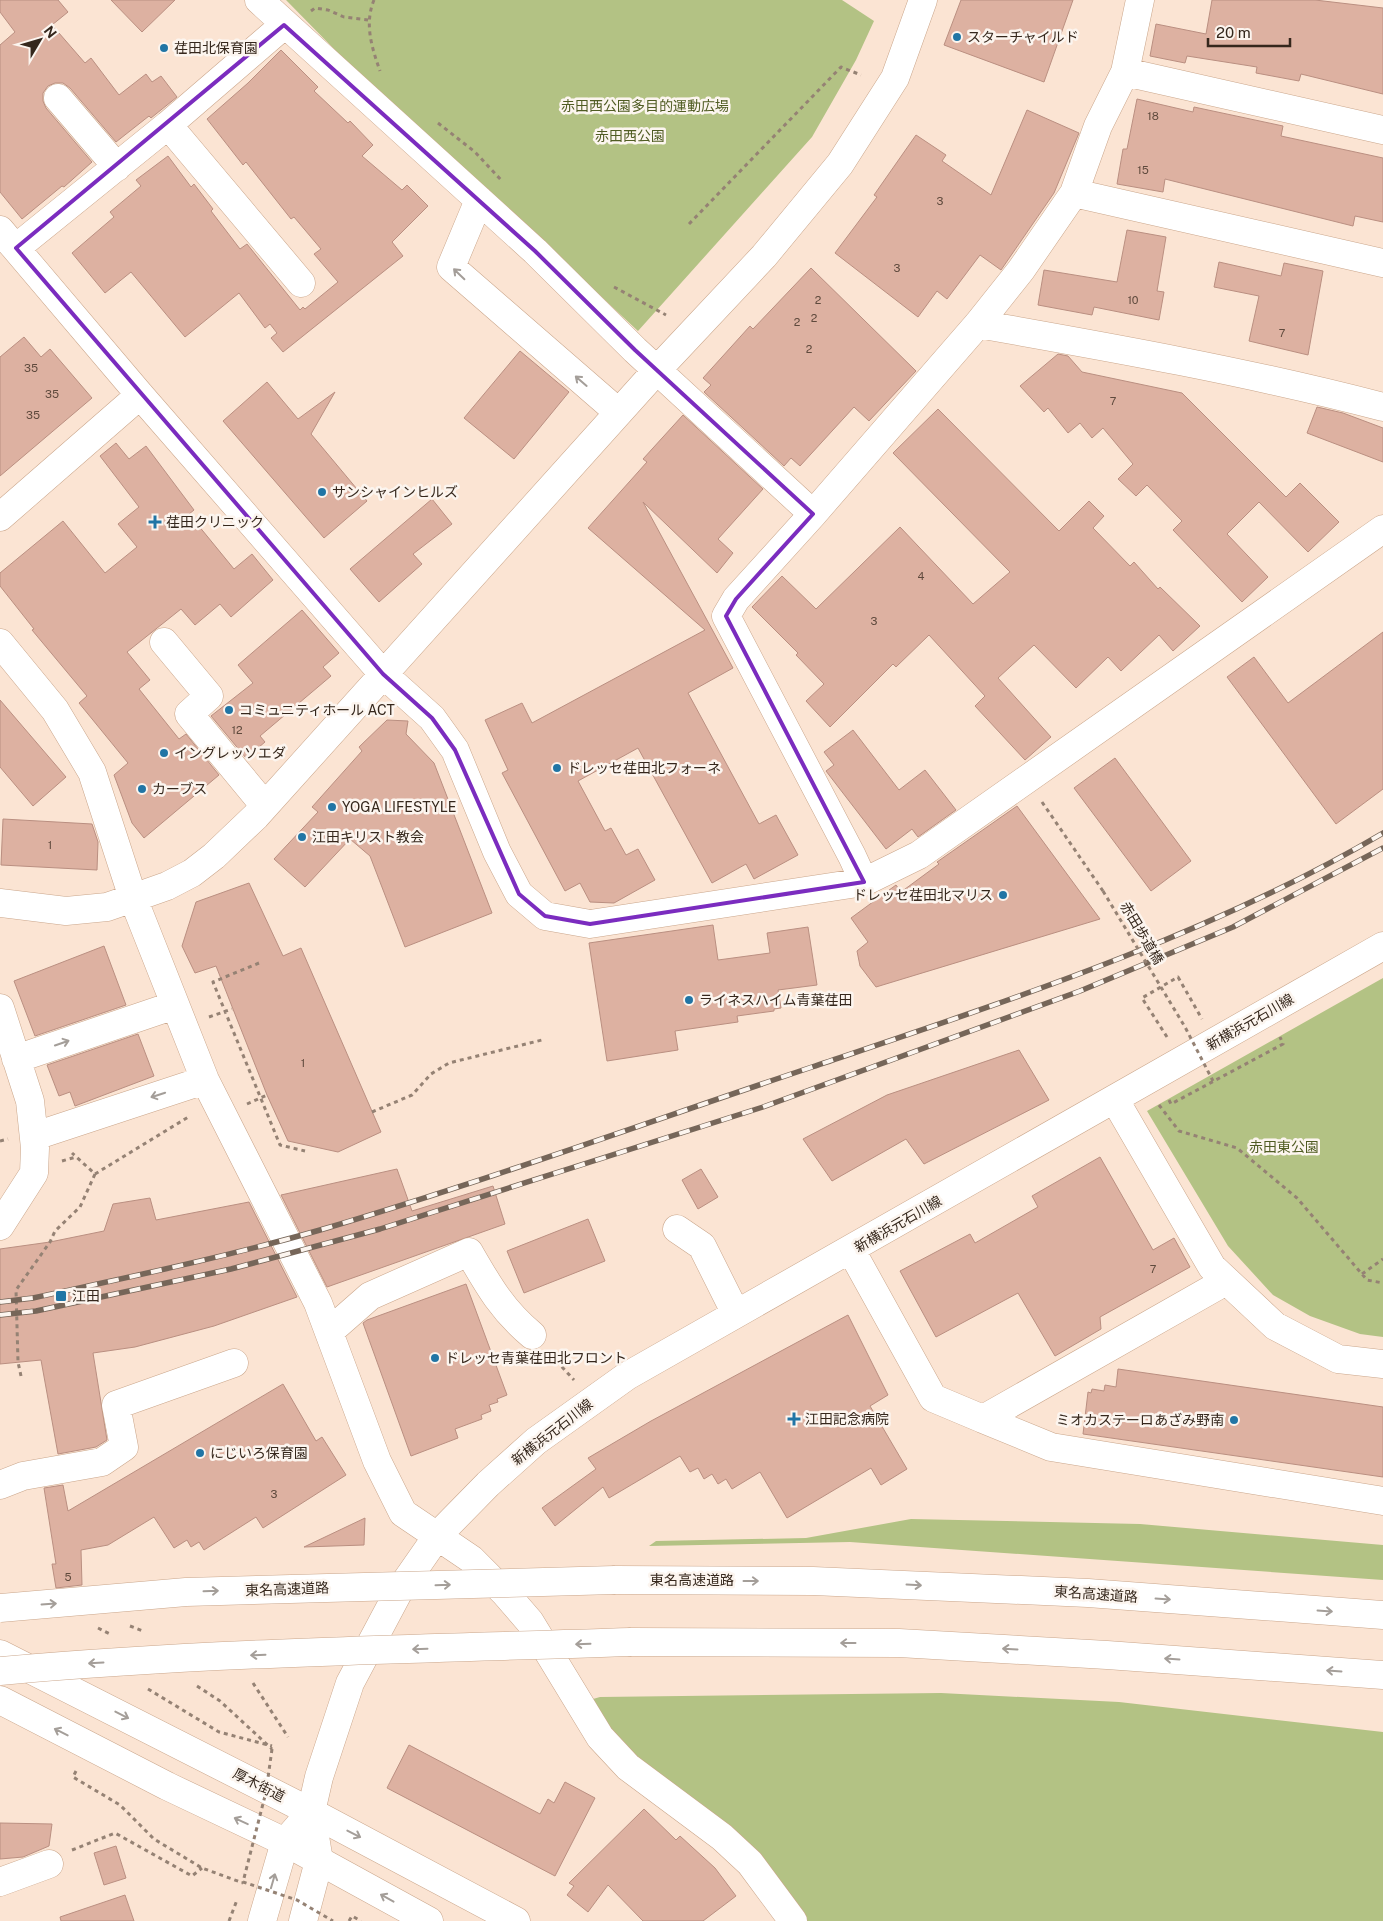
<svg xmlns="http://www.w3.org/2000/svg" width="1383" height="1921" font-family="'Public Sans','Noto Sans JP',sans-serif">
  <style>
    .green { fill: #b3c284 }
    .building { fill: #ddb1a1; stroke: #ba8f81 }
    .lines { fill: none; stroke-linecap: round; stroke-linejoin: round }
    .minor-casing { stroke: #caa68b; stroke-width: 29 }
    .highway-casing { stroke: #caa68b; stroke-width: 29 }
    .path { stroke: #958274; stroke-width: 3; stroke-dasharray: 4 4; stroke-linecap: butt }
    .minor { stroke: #fff; stroke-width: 28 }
    .highway { stroke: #fff; stroke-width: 28 }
    .rail-casing { stroke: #766659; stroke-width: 5.5 }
    .rail { stroke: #fcf5ef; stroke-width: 4; stroke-dasharray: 11; stroke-linecap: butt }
    .highway-bridge-casing { stroke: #caa68b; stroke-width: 29; stroke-linecap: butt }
    .path-bridge { stroke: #958274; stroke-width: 3; stroke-dasharray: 4 4; stroke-linecap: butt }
    .highway-bridge { stroke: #fff; stroke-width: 28 }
    .oneway { stroke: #a49e99 }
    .marked { fill: none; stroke: #7b2cbf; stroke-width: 4; stroke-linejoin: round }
    .poi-dot { fill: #2175a5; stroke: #fcf5ef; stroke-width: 2 }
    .labels { text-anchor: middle; stroke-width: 5; stroke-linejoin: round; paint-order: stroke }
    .number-label { font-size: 11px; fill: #5f4a3d }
    .poi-label { font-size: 14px; fill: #35271c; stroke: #fcf5ef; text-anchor: start }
    .park-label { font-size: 14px; fill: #505c23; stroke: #fcf5ef }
    .street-label { font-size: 14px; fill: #35271c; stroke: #fcf5ef }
  </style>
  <rect width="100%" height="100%" fill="#fbe4d3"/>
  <path class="green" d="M286,0H842L874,21L856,60L812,137L638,331L519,220L394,110Z
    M1383,978V1337L1360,1334L1310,1316L1273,1295L1228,1246L1147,1111Z
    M911,1519L1140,1524L1383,1545V1580L850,1542L649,1546L656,1541L806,1538Z
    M941,1693L1119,1702L1383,1732V1921H797L638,1764L591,1705L593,1699L600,1697Z"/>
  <path class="building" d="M0,0H58L68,12L52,25L85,63L91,58L119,95L146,74L152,82L161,76L177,97L151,118L149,116L116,142L70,88L63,83H55L48,86L43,93V101L46,108L92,162L64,187L62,186L22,219L0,192V45L15,32L0,12Z
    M111,0H175L142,32Z
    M961,0H1073L1044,82L944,45Z
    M1212,0H1315L1383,8V94L1301,74L1299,81L1256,73L1257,67L1187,56L1185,63L1150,56L1156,24L1206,34Z
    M281,50L318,87L314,91L348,123L350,121L373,145L362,156L402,190L407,185L428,206L392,242L403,256L283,352L271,338L277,333L270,324L265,328L239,293L185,337L131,272L105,293L72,253L114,217L110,212L141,186L136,180L168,156L191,187L194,184L213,209L211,211L240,249L247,244L300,310L303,307L305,309L338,282L314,254L321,249L294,217L291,219L246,162L243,165L207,119L248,83Z
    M1137,99L1193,112L1194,107L1283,126L1281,136L1383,158V222L1355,216L1353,226L1165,179L1163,192L1117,184L1123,149H1127Z
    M1027,110L1079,133L1054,193L1001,270L980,255L947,299L937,291L918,317L835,253L877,197L874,195L916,135L946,155L942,161L991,195Z
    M1127,230L1166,237L1157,291L1164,292L1159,320L1094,307L1092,315L1038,305L1044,270L1117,282Z
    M1219,262L1281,276L1284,263L1323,271L1308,355L1249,341L1259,296L1214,287Z
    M811,268L916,371L869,421L854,407L800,466L791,458L784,466L704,392L711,385L703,378L750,326L753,329Z
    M24,337L41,357L50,349L92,398L0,476V357Z
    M520,351L569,392L514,459L464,418Z
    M1058,354L1068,356L1082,372L1182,393L1286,497L1300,483L1339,522L1308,552L1259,502L1227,534L1268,577L1242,602L1173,530L1182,521L1147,485L1136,496L1118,479L1133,464L1103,428L1092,438L1080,423L1068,433L1048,408L1044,412L1020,386Z
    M267,382L298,419L335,392L311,434L367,501L324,538L223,421Z
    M1317,407L1343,413L1383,428V462L1307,433Z
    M938,409L1059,531L1089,501L1104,516L1093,528L1130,566L1134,562L1158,589L1160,587L1200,626L1173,651L1159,635L1121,671L1108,657L1076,688L1034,645L998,678L1051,737L1025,760L975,706L985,696L929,635L896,667L893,664L830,727L806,701L824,684L796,655L798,653L752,607L782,576L816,609L900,527L973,604L1010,572L893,453Z
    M683,415L763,489L718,539L733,553L717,573L643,502L733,668L688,693L759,824L776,815L798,855L754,879L746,864L712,883L638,748L578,781L605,831L611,828L626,855L638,849L655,880L614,903L590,902L580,883L565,891L502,773L508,770L485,720L522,703L532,723L705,630L588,528L647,462L643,459Z
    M116,443L129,459L146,446L194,510L189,514L234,569L252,554L273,580L231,617L220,604L195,625L181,609L127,652L150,680L139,689L179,739L186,734L219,775L144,838L132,823L114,775L128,763L79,703L87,696L32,630L34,629L0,586V573L63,521L105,573L137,547L118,524L139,507L100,456Z
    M432,499L452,524L413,554L422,564L379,602L350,569Z
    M302,610L339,653L323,667L331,676L260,736L265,742L246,758L211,716L253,683L238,665Z
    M1383,632V789L1336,824L1227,677L1254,657L1288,703Z
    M0,700L66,777L33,806L0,767Z
    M387,720L408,721L406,734L434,763L492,913L405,947L370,856L350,839L305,887L274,859L318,812L312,807L362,751L359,747Z
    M853,730L899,790L925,770L956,810L918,837L912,829L886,849L826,771L834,765L824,752Z
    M1115,758L1191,861L1151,891L1074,788Z
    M1017,806L1100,919L876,987L860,966L857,951L868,942L851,918L896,885L901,892L939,864L937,862Z
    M3,819L92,824L98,842L97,870L1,865Z
    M249,883L283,956L301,948L381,1132L338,1152L288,1141L267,1095L216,966L195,973L182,946L196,902Z
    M713,925L718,960L770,953L767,933L808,927L817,985L778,990L781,1008L774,1009V1011L737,1016L738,1022L675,1031L678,1050L607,1061L589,943Z
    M104,946L126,1005L35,1036L14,981Z
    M138,1034L154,1076L75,1106L70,1092L59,1096L47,1065Z
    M1019,1050L1049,1100L924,1164L906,1139L832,1181L803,1139L887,1095Z
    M1100,1157L1153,1250L1174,1238L1190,1267L1100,1317L1101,1329L1055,1356L1018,1293L936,1337L900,1271L970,1234L975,1243L1038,1207L1032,1196Z
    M397,1169L412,1211L493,1186L505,1224L327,1287L281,1195Z
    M701,1169L718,1197L698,1209L682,1180Z
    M150,1198L156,1220L249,1202L297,1297L214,1326L135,1347L93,1353L107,1440L96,1447L58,1454L41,1360L0,1364V1249L50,1242L104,1231L113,1204Z
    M588,1219L605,1261L524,1293L507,1251Z
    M466,1284L507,1395L497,1399L498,1402L489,1405L491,1411L481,1415L482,1419L455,1429L458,1438L411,1456L363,1323L367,1320Z
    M848,1315L888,1395L870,1406L907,1469L881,1485L871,1468L787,1518L760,1472L732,1489L726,1479L718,1484L712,1474L704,1479L698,1468L690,1472L680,1456L609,1498L603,1487L555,1526L542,1508L596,1469L588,1458L651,1421Z
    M1118,1369L1383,1407V1477L1083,1434L1088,1392L1091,1393L1092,1389L1104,1391L1105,1385L1116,1387Z
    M283,1384L316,1441L322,1437L346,1475L263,1528L256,1517L204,1550L199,1542L191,1547L187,1540L174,1548L154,1517L108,1545L81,1550L82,1585L56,1588L52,1564H56L44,1488L63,1485L68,1511Z
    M365,1518L364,1545L304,1547Z
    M409,1745L540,1814L548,1799L554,1803L565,1782L595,1798L555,1876L387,1788Z
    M644,1809L676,1840L680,1836L715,1868L736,1896L703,1921H643L608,1885L588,1912L567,1895L574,1886L569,1883Z
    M0,1823L52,1824L49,1846L23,1857L0,1859Z
    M116,1846L126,1878L104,1885L94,1853Z
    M125,1895L134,1921H61L60,1917Z"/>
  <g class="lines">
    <defs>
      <path id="minor" d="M259,0L535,251L635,350L813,514
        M1125,72L1383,130
        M58,98L117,167
        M168,125L301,283
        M1074,193L1383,263
        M479,200L451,267L618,412
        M0,230L140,395L383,674L432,718L455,750L497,852L519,894L545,916L590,924L864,882L919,855L1383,529
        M16,248L168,125L284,25
        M978,324C1114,348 1249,372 1383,407
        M0,517L140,395
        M164,642L209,696L189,714L265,806
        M0,643L55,710L92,772L133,898L205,1080L318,1303L377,1461L403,1513L471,1559L505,1593L530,1622L600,1737L628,1767L722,1837L750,1863L793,1921
        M864,882L852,856L726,616L736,599L813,514L978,324L1021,270L1074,193L1098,126L1125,72L1140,0
        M0,903L66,911L107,907L133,898L167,886L192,873L214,856L256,816L657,370L764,256L840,164L895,78L923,0
        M0,1008L30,1101L35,1148L34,1173L0,1226
        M16,1059L175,1005
        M1115,1100L1212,1267L1275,1326L1338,1359L1383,1364
        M35,1136L205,1080
        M677,1229L702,1246L736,1314
        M851,1250L933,1398L983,1419L1226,1281
        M329,1332L370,1296L469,1252C488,1285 502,1310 532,1335
        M983,1419L1051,1447L1383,1501
        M0,1485L23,1476L102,1462L124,1447L116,1405L234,1363
        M0,1882L49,1864
        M262,1921L285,1842L311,1812
        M303,1921L319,1861L311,1812L319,1777L350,1683L399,1591L438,1535L488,1484L536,1441L627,1376L1383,946"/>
      <path id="highway" d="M615,1580L813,1581L1088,1593L1383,1615
        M631,1642L899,1643L1107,1655L1383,1675
        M0,1654L311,1812L516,1921
        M0,1700L167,1786L285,1842L429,1921"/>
    </defs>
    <use href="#minor" class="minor-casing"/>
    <use href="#highway" class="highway-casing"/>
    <path class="path" d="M374,0C364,24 372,48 380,71
      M311,11L315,8L328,10L344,17L368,20
      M438,123L475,152L502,181
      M689,224L841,67L861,75
      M614,287L666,315
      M1042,802L1103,891
      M259,963L213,982L280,1145L305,1151
      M209,1017L232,1009
      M1167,1037L1142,998L1178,977L1202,1019
      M1169,1100L1171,1104L1283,1044L1280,1037
      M247,1104L267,1095
      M1159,1105L1179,1131L1237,1148L1297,1198L1367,1280L1383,1283
      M372,1112L412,1095L431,1074L449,1063L542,1040
      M0,1141L8,1139
      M62,1161L76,1157
      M95,1174L190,1116
      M1362,1274L1383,1259
      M551,1355L574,1380
      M21,1376L18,1362L16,1290L50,1242L55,1231L80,1207L95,1174L72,1153
      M130,1626L143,1631
      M98,1628L110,1634
      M253,1683L288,1737
      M197,1686L220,1701L272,1749
      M148,1689L219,1732L272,1746
      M76,1771L73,1777L120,1805L154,1839L202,1868L243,1883
      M72,1850L115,1833L192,1876L202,1868
      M229,1921L237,1900
      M349,1921L352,1916L361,1921"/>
    <use href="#minor" class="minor"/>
    <use href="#highway" class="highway"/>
    <defs>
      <path id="rail" d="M0,1302L33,1298C129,1277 226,1257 320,1230C486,1181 648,1122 812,1067C1004,1002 1207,937 1383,833
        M0,1315L36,1311L231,1269L380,1229L763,1107L1080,991L1233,927L1383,848"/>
    </defs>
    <use href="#rail" class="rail-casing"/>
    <use href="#rail" class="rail"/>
    <defs>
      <path id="highway-bridge" d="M0,1608L186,1592L615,1580
        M0,1671C210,1652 421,1649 631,1642"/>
    </defs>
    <use href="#highway-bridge" class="highway-bridge-casing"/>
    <path class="path-bridge" d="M1103,891L1185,1027L1213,1081
      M272,1749L266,1792L243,1882L297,1900L333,1921"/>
    <use href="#highway-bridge" class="highway-bridge"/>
  </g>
  <defs><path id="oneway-shaft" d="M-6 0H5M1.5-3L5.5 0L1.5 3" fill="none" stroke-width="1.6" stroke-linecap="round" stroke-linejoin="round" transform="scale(1.25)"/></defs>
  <g class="oneway">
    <use href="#oneway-shaft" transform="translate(459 274) rotate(-136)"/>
    <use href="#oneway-shaft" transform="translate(581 381) rotate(-139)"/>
    <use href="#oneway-shaft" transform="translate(62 1043) rotate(-19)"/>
    <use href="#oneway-shaft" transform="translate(158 1095) rotate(162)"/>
    <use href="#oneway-shaft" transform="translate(751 1581)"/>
    <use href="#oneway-shaft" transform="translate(443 1585) rotate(-2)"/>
    <use href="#oneway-shaft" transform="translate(914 1585) rotate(3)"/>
    <use href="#oneway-shaft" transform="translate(211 1591) rotate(-2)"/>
    <use href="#oneway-shaft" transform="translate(1163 1599) rotate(4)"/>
    <use href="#oneway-shaft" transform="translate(49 1604) rotate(-4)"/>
    <use href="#oneway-shaft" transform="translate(1325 1611) rotate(4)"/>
    <use href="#oneway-shaft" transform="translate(848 1643) rotate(-180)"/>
    <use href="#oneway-shaft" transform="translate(583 1644) rotate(178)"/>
    <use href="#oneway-shaft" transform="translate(420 1649) rotate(178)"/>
    <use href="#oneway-shaft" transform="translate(1010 1649) rotate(-177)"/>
    <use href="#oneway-shaft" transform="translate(258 1655) rotate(178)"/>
    <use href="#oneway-shaft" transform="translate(1172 1659) rotate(-176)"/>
    <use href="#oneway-shaft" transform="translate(96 1663) rotate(177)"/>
    <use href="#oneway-shaft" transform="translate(1334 1671) rotate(-176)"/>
    <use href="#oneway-shaft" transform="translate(122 1715) rotate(27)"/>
    <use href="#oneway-shaft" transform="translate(61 1732) rotate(-153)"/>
    <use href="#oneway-shaft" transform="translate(241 1821) rotate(-155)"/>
    <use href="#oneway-shaft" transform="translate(354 1834) rotate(27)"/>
    <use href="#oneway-shaft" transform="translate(273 1881) rotate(-74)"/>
    <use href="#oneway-shaft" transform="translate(387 1898) rotate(-151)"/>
  </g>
  <path class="marked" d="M284,25L535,251L635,350L813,514L736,599L726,616L864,882L590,924L545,916L519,894L455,750L432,718L383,674L16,248Z"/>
  <g class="poi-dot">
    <circle cx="957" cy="37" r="5"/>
    <circle cx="164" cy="48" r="5"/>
    <circle cx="322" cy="492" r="5"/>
    <path d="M152.5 514.5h5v5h5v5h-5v5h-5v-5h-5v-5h5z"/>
    <circle cx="229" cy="710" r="5"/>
    <circle cx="164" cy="753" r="5"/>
    <circle cx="557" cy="768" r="5"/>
    <circle cx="142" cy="789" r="5"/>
    <circle cx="332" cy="807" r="5"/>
    <circle cx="302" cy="837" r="5"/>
    <circle cx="1003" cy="895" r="5"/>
    <circle cx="689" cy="1000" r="5"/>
    <rect x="55" y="1290" width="12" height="12" rx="2.5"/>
    <circle cx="435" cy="1358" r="5"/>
    <path d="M791.5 1411.5h5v5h5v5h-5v5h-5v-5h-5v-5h5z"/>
    <circle cx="1234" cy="1420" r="5"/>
    <circle cx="200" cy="1453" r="5"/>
  </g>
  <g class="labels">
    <g class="number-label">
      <text x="1153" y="120">18</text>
      <text x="1143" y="174">15</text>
      <text x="940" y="205">3</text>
      <text x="897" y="272">3</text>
      <text x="818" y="304">2</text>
      <text x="1133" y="304">10</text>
      <text x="814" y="322">2</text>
      <text x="797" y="326">2</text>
      <text x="1282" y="337">7</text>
      <text x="809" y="353">2</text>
      <text x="31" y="372">35</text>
      <text x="52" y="398">35</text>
      <text x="1113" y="405">7</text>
      <text x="33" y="419">35</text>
      <text x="921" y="580">4</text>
      <text x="874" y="625">3</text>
      <text x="237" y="734">12</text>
      <text x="50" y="849">1</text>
      <text x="303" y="1067">1</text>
      <text x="1153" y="1273">7</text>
      <text x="274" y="1498">3</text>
      <text x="68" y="1581">5</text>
    </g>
    <g class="poi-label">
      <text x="967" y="42">スターチャイルド</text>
      <text x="174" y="53">荏田北保育園</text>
      <text x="332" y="497">サンシャインヒルズ</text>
      <text x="166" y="527">荏田クリニック</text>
      <text x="239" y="715">コミュニティホール ACT</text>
      <text x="174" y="758">イングレッソエダ</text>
      <text x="567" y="773">ドレッセ荏田北フォーネ</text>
      <text x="152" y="794">カーブス</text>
      <text x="342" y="812">YOGA LIFESTYLE</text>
      <text x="312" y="842">江田キリスト教会</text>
      <text x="993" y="900" text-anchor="end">ドレッセ荏田北マリス</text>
      <text x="699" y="1005">ライネスハイム青葉荏田</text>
      <text x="72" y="1301">江田</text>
      <text x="445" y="1363">ドレッセ青葉荏田北フロント</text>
      <text x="805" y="1424">江田記念病院</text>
      <text x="1224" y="1425" text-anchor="end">ミオカステーロあざみ野南</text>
      <text x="210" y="1458">にじいろ保育園</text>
    </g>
    <g class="park-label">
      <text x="645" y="111">赤田西公園多目的運動広場</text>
      <text x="630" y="141">赤田西公園</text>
      <text x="1284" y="1152">赤田東公園</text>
    </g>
    <g class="street-label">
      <text transform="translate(1142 933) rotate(59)" y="5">赤田歩道橋</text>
      <text transform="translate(1250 1022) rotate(-30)" y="5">新横浜元石川線</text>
      <text transform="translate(898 1224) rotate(-30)" y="5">新横浜元石川線</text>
      <text transform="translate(552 1432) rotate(-38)" y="5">新横浜元石川線</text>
      <text x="692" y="1585">東名高速道路</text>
      <text transform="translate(287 1589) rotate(-2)" y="5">東名高速道路</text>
      <text transform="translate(1096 1594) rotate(4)" y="5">東名高速道路</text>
      <text transform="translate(259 1785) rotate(27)" y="5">厚木街道</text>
    </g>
  </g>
  <g transform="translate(40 40) rotate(52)" stroke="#fcf5ef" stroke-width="4" paint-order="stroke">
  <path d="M0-4L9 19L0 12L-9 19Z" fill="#35271c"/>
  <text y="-8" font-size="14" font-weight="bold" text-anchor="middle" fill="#35271c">N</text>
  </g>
  <path d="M1208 38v8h82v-8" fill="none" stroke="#35271c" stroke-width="2.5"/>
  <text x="1216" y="38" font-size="15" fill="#35271c" stroke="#fcf5ef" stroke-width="4" paint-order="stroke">20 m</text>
</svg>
